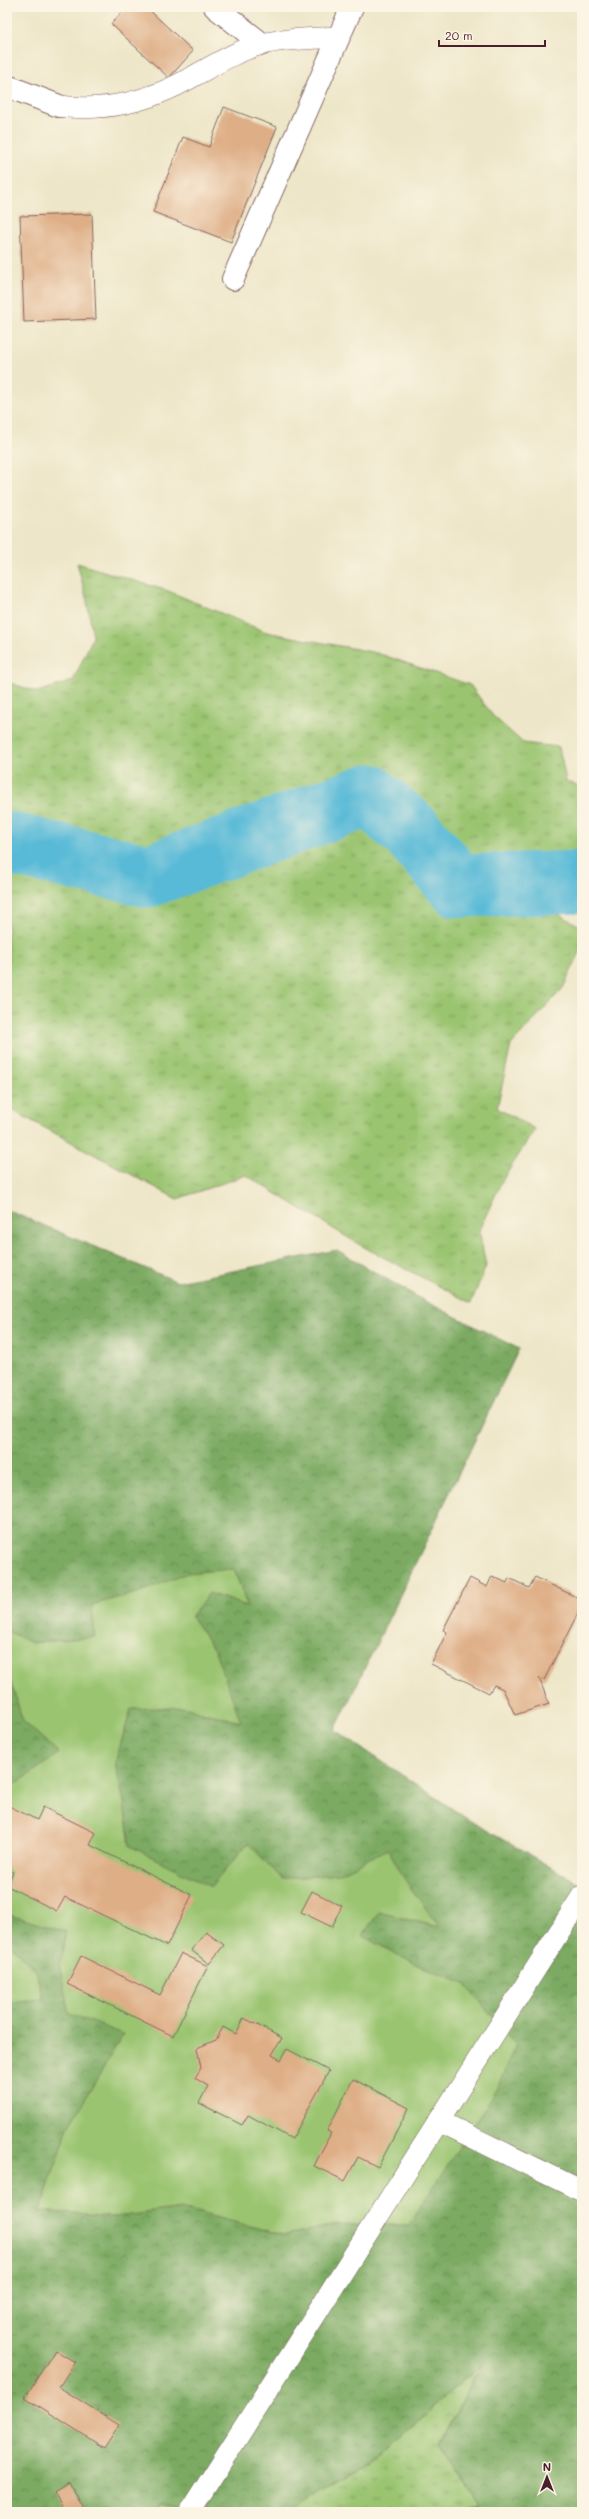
<svg xmlns="http://www.w3.org/2000/svg" width="589" height="2519" font-family="Mali,sans-serif">
  <style>
    .grass { fill: url(#grass-tufts); stroke: #72724e }
    .forest { fill: url(#forest-crowns); stroke: #626446 }
    .garden { fill: #9ac470; stroke: #72724e }
    .lines { fill: none; stroke-linecap: round; stroke-linejoin: round }
    .river { stroke: #58bad7; stroke-width: 63 }
    .building { fill: #deae86 }
    .service-casing { stroke: #836562; stroke-width: 22 }
    .minor-casing { stroke: #836562; stroke-width: 24 }
    .service { stroke: #fff; stroke-width: 21 }
    .minor { stroke: #fff; stroke-width: 22 }
  </style>
  <defs>
    <pattern id="grass-tufts" width="24" height="20" patternUnits="userSpaceOnUse"><rect width="24" height="20" fill="#9ac470"/><path d="M3 7l-1-3M5 7V3M7 7l1-3M15 17l-1-3M17 17v-4M19 17l1-3" fill="none" stroke="#809f5c"/></pattern>
    <pattern id="forest-crowns" width="20" height="18" patternUnits="userSpaceOnUse"><rect width="20" height="18" fill="#7baa62"/><path d="M2 6a3 3 0 1 1 6 0M12 15a3 3 0 1 1 6 0" fill="none" stroke="#678a51"/></pattern>
  </defs>
  <rect width="100%" height="100%" fill="#fcf5e5"/>
  <filter id="ink" filterUnits="userSpaceOnUse"><feTurbulence type="fractalNoise" baseFrequency=".025" numOctaves="2"/><feDisplacementMap in="SourceGraphic" scale="8" xChannelSelector="R" yChannelSelector="G"/><feConvolveMatrix kernelMatrix="1 2 1 2 8 2 1 2 1" color-interpolation-filters="sRGB"/></filter>
  <filter id="wash" filterUnits="userSpaceOnUse"><feTurbulence type="fractalNoise" baseFrequency=".012" numOctaves="4" result="noise"/><feDisplacementMap in="SourceGraphic" scale="16" xChannelSelector="R" yChannelSelector="G"/><feGaussianBlur stdDeviation="0.9" result="paint"/><feColorMatrix in="noise" values="0 0 0 0 0 0 0 0 0 0 0 0 0 0 0 0 0 1.4 0 .05"/><feComposite in="paint" operator="in"/></filter>
  <g filter="url(#wash)">
    <rect width="100%" height="100%" fill="#ede6c8"/>
    <path class="grass" d="M77,563L168,591L266,632L377,653L470,685L493,716L523,743L559,747L566,781L582,788V848L549,909L582,927V948L563,988L511,1045L497,1108L535,1129L502,1181L479,1230L486,1266L471,1303L360,1245L246,1175L177,1199L8,1108L7,682L37,692L73,681L93,637L87,601Z
      M483,2362L439,2445L480,2507L461,2512H289L302,2500L388,2448Z
      M161,2502L183,2512H154Z"/>
    <path class="forest" d="M7,1210L178,1282L337,1250L421,1299L519,1349L335,1730L469,1820L582,1885V2512H461L480,2507L439,2445L482,2364L388,2448L302,2500L289,2512H183L161,2502L154,2512H7V2002L43,1999L36,1971L7,1941V1914L66,1932L60,1967L123,2034L69,2127L40,2211L115,2217L181,2208L284,2235L337,2225H409L464,1983L415,1964L362,1936L379,1912L438,1927L405,1880L388,1849L339,1874L282,1879L248,1843L211,1887L130,1846L124,1803L115,1763L131,1709L183,1707L240,1722L215,1651L191,1616L209,1593L247,1606L234,1569L92,1605L95,1637L32,1643L7,1631Z
      M7,1676L10,1679L23,1721L59,1753L22,1780L7,1787Z"/>
    <path class="garden" d="M234,1569L247,1606L209,1593L191,1616L215,1651L241,1722L183,1707L131,1709L115,1763L124,1803L130,1846L211,1887L248,1843L282,1879L339,1874L388,1849L405,1880L439,1927L379,1912L362,1936L415,1964L464,1983L516,2044L497,2088L409,2225H337L284,2235L181,2208L115,2217L40,2211L69,2127L123,2034L69,2013L60,1967L66,1932L7,1914V1787L22,1780L59,1753L23,1721L10,1679L7,1676V1631L32,1643L95,1637L92,1605L140,1592L188,1573Z
      M7,1941L36,1971L43,1999L7,2002Z"/>
    <g class="lines">
      <path class="river" d="M7,843L148,876L369,795L411,831L459,886L582,882"/>
    </g>
    <g id="blocks">
      <path class="building" d="M127,7H146L193,51L169,78L111,24Z
        M224,107L277,127L231,242L153,212L183,137L209,147Z
        M92,214L96,319L24,322L20,216Z
        M492,1576L507,1583L509,1578L529,1588L535,1577L582,1600V1605L544,1680L539,1678L549,1704L515,1715L503,1689L494,1685L489,1693L431,1664L447,1632L443,1630L470,1578L487,1587Z
        M7,1805L37,1820L43,1807L96,1833L90,1845L192,1895L167,1946L65,1897L57,1911L7,1886L13,1872L7,1868Z
        M312,1891L342,1906L332,1927L301,1912Z
        M206,1932L224,1945L209,1964L191,1950Z
        M181,1953L208,1966L173,2036L67,1984L81,1956L160,1995Z
        M244,2018L282,2038L272,2055L281,2060L287,2049L329,2071L292,2139L248,2115L242,2125L199,2103L208,2086L195,2078L201,2068L197,2048L216,2040L223,2027L236,2034Z
        M353,2079L409,2108L378,2167L358,2157L345,2181L314,2166L331,2133L327,2131Z
        M55,2350L75,2362L59,2387L119,2425L104,2448L25,2397Z
        M69,2484L85,2510L82,2512H66L55,2493Z"/>
    </g>
  </g>
  <g filter="url(#ink)">
    <use href="#blocks" fill-opacity="0" stroke="#836562" stroke-width="1"/>
    <g class="lines">
      <defs>
        <path id="service" d="M59,106C97,111 133,105 169,89C200,75 228,53 262,44C287,38 313,39 338,37
          M439,2121L582,2191
          M190,2512L582,1896"/>
        <path id="minor" d="M215,7L262,44
          M7,86L59,106
          M233,279L352,7"/>
      </defs>
      <use href="#service" class="service-casing"/>
      <use href="#minor" class="minor-casing"/>
      <use href="#service" class="service"/>
      <use href="#minor" class="minor"/>
    </g>
  </g>
  <rect width="589" height="2519" fill="none" stroke="#fcf5e5" stroke-width="24"/>
  <g transform="translate(547 2477)" stroke="#fcf5e5" stroke-width="3" paint-order="stroke">
  <path d="M0-3L7 15L0 10L-7 15Z" fill="#4a1f2b"/>
  <text y="-6" font-size="11" font-weight="bold" text-anchor="middle" fill="#4a1f2b">N</text>
  </g>
  <path d="M439 40v6h106v-6" fill="none" stroke="#4a1f2b" stroke-width="2"/>
  <text x="445" y="40" font-size="12" fill="#4a1f2b" stroke="#fcf5e5" stroke-width="3" paint-order="stroke">20 m</text>
</svg>
